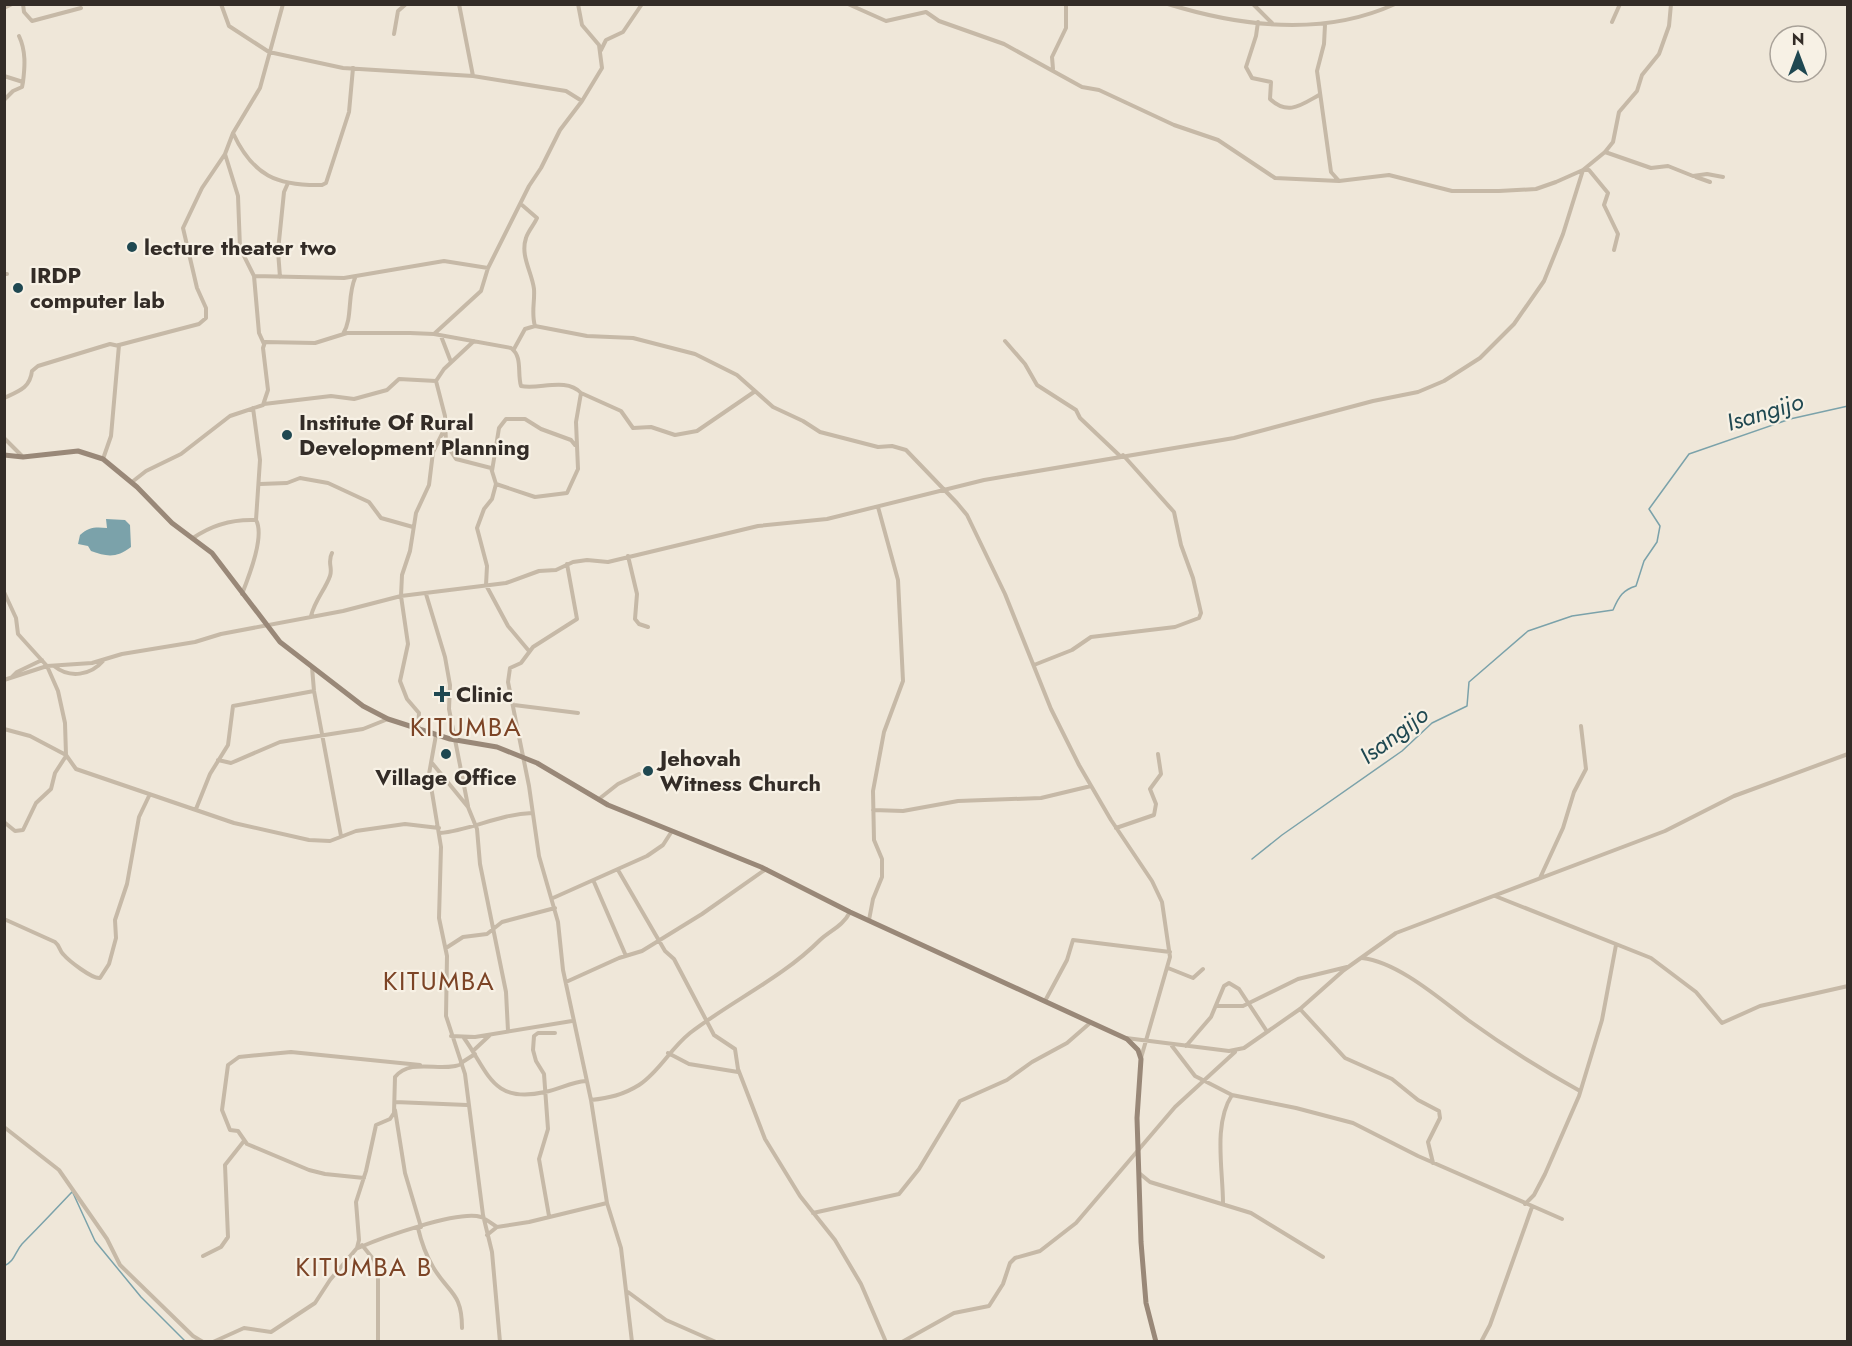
<svg xmlns="http://www.w3.org/2000/svg" width="1852" height="1346" font-family="Jost,sans-serif">
  <style>
    .water { fill: #7ba2aa }
    .lines { fill: none; stroke-linecap: round; stroke-linejoin: round }
    .stream { stroke: #7ba2aa; stroke-width: 1.5 }
    .street { stroke: #c6b9a7; stroke-width: 4 }
    .secondary { stroke: #998878; stroke-width: 5 }
    .poi-dot { fill: #1f4851; stroke: #f7f1e5; stroke-width: 2 }
    .labels { text-anchor: middle; stroke-width: 4.5; stroke-linejoin: round; paint-order: stroke }
    .poi-label { font-size: 22px; font-weight: bold; fill: #332c27; stroke: #f7f1e5; text-anchor: start }
    .water-label { font-size: 24px; font-style: italic; fill: #1f4851; stroke: #f7f1e5 }
    .quarter-label { font-size: 26px; letter-spacing: 1.5px; fill: #7c4426; stroke: #f7f1e5 }
  </style>
  <rect width="100%" height="100%" fill="#efe7d9"/>
  <path class="water" d="M106,519L125,520L130,525L131,547C117,558 107,557 91,551L88,546L78,544L80,535C89,527 95,527 107,528Z"/>
  <g class="lines">
    <path class="stream" d="M1252,859L1282,835L1402,751L1432,723L1467,706L1469,682L1528,631L1572,616L1613,610C1619,596 1623,590 1636,586L1644,561L1657,542L1660,526L1649,509L1689,454L1790,419L1848,406
      M73,1193L95,1241L141,1297L186,1342
      M4,1266C15,1261 15,1252 22,1244C39,1227 55,1210 72,1192"/>
    <path class="street" d="M23,4L24,12L32,21L81,8
      M221,4L229,26L269,52L343,68L473,76
      M459,4L473,76L566,91L582,101
      M848,4L886,21L926,12L939,21L1004,44L1082,87L1099,90L1174,125L1218,140L1275,178L1339,181L1389,175L1452,191H1499L1536,189L1556,182L1583,170L1605,152L1613,142L1619,112L1637,91L1642,75L1659,54L1669,26L1671,4
      M1168,4C1242,27 1323,37 1395,4
      M1253,4L1272,23
      M4,8L12,4
      M1258,22L1256,36L1246,67L1252,78L1271,82L1270,99C1288,116 1301,105 1319,95
      M1612,22L1620,4
      M1325,25L1324,44L1317,71L1331,172L1339,181
      M394,34L398,11L406,4
      M19,36C26,51 25,66 23,82
      M601,50L606,40L623,32L642,4
      M1053,69L1052,57L1066,28V4
      M4,76L23,82L22,87L13,91L4,100
      M233,133C253,176 277,186 322,185L326,183L349,112L353,68
      M1605,152L1651,168L1668,166L1693,176L1707,174L1723,177
      M225,154L238,196L240,248L254,276L259,333L264,344
      M1696,177L1710,182
      M522,205L537,218C534,225 528,231 526,238C520,256 532,272 534,289C535,302 531,313 535,326
      M4,274H7
      M254,276L344,278L444,261L488,268
      M280,277L278,251L284,192L288,183
      M343,334C353,318 347,296 355,278
      M434,334L481,291L488,268L529,186L541,168L560,130L582,101L602,68L599,45L582,25L578,4
      M441,336L451,362
      M474,341L444,369L436,381L445,416L446,444L456,459L491,468L496,484
      M1005,341L1025,364L1037,385L1076,410L1080,418L1119,455
      M514,349L525,329L535,326L587,336L633,338L695,354L737,375L773,407L803,421L820,432L878,447L892,446L906,450L957,503L967,515L1005,594L1051,709L1079,765L1111,820L1152,881L1162,902L1170,957L1141,1058
      M581,393L621,411L633,428L651,427L675,435L697,431L754,392
      M4,398C19,391 30,388 32,371L38,366L110,344L119,346
      M264,404L331,396L354,399L387,390L399,379L436,381
      M4,438L22,456
      M103,459L111,436L119,345L199,324L206,318V308L197,288L183,228L202,188L225,154L233,133L260,88L283,4
      M492,471L499,428L506,419H525L541,429L571,440L575,445
      M132,482L146,471L181,454L230,416L263,405L268,390L263,348L265,342L315,343L347,333H410L434,334L511,348C523,357 517,373 521,386C539,390 566,377 581,393L576,422L578,469L567,493L535,497L496,484L492,499L484,509L477,528L487,566L486,585L508,626L529,651
      M260,484L287,483L300,478L328,483L369,502L381,518L413,527
      M193,538C213,524 233,519 256,520
      M628,556L637,594L635,619L639,624L648,627
      M567,564L577,619L533,647L521,663L510,668L508,682L529,786L539,856L558,922L563,970L591,1100L607,1203L621,1248L632,1342
      M4,592L16,618L18,634L47,666L58,691L65,723L66,755L76,769L234,823L309,840L330,841L356,831L405,824L439,828
      M242,594C249,576 265,536 256,520L260,460L253,408
      M426,594L445,657L450,685L449,709L468,806
      M311,616C315,600 325,590 330,576C333,568 327,562 332,553
      M1034,665L1072,650L1091,637L1175,627L1199,618L1201,613L1193,578L1181,545L1174,512L1123,455
      M54,666C70,679 91,675 103,661
      M312,667L314,691L341,836
      M12,677L17,672L42,660
      M4,680L47,666L92,663L122,654L195,642L221,634L343,611L401,596L506,583L539,571L556,570L573,562L587,560L608,562L758,526L827,519L984,480L1234,438L1373,401L1418,392L1444,381L1480,358L1514,324L1544,281L1563,234L1583,170H1589L1608,193L1604,205L1618,234L1614,250
      M514,705L578,713
      M4,729L30,736L66,755
      M418,730L419,713L407,699L400,681L408,644L401,596L402,575L410,551L416,513L429,485L433,452L446,426
      M436,735L429,774L441,847L439,918L447,956L446,1016L465,1074L483,1215L492,1252L500,1342
      M218,760L231,763L280,742L363,729L388,719
      M432,763L468,807L477,829L480,864L506,992L508,1031
      M599,799L618,784L639,774
      M196,809L210,774L228,745L233,706L314,691
      M873,810L903,811L958,801L1041,798L1091,786
      M4,822L15,831L23,830L36,803L51,789L55,773L66,756
      M1116,828L1154,815L1156,804L1150,789L1161,774L1158,754
      M440,833C471,830 500,814 532,813
      M618,870L665,951L674,959L714,1035L735,1049L738,1069L765,1139L800,1196L835,1240L861,1284L886,1342
      M1540,878L1563,828L1574,792L1586,769L1581,726
      M594,882L626,956
      M1495,896L1651,958L1696,992L1722,1023L1760,1006L1848,986
      M553,898L647,856L663,845L672,831
      M4,919L55,942C60,946 59,950 63,954C69,961 92,979 100,978L109,964L116,938L115,920L127,884L139,817L149,796
      M869,920L873,899L882,877V859L874,840L873,791L884,732L903,681L898,580L878,507
      M446,948L463,937L487,934L502,922L555,908
      M1362,958C1398,962 1440,999 1468,1020C1504,1046 1542,1070 1580,1091
      M1168,968L1193,978L1203,969
      M566,982L619,958L642,951L702,914L766,869
      M1045,1001L1067,960L1073,940L1170,952
      M1217,1006H1243L1298,979L1347,967
      M1300,1009L1345,1058L1392,1079L1418,1100L1439,1111L1440,1118L1428,1142L1433,1163
      M451,1036L475,1037L572,1021
      M464,1038C489,1073 492,1104 545,1092C560,1089 571,1082 586,1081
      M1126,1038L1229,1051L1244,1048L1300,1009L1344,970L1396,933L1665,831L1734,796L1848,754
      M1172,1046L1195,1076L1232,1095L1296,1108L1353,1123L1418,1156L1562,1219
      M1186,1046L1211,1017L1224,986L1229,983L1239,989L1266,1030
      M474,1050L490,1035
      M668,1053L689,1064L738,1072
      M461,1063L475,1054
      M591,1100C609,1098 623,1095 639,1085C659,1072 670,1049 690,1033C733,1000 782,978 820,940C831,930 843,926 850,912
      M395,1102L467,1105
      M395,1110L405,1173L421,1227
      M4,1127L59,1170L107,1239L120,1265L193,1336L203,1342
      M1139,1173L1150,1182L1251,1213L1323,1257
      M364,1178L325,1174L309,1170L247,1144L238,1131L230,1130L222,1110L228,1065L239,1057L291,1052L420,1065
      M1223,1203C1223,1170 1213,1124 1232,1095
      M1525,1204L1534,1195L1545,1174L1579,1096L1602,1020L1616,945
      M813,1213L899,1194L919,1169L960,1101L1007,1080L1032,1062L1067,1043L1090,1023
      M549,1216L539,1159L548,1129L544,1074L536,1061L533,1050L534,1036L538,1033H555
      M418,1228C421,1241 426,1255 433,1267C449,1294 462,1292 462,1328
      M487,1235L497,1227L529,1222L607,1203
      M362,1245L374,1260L378,1273V1342
      M358,1248C381,1238 458,1210 481,1217C486,1219 492,1224 497,1227
      M203,1256L221,1247L228,1237L225,1165L244,1141
      M628,1292L666,1320L716,1342
      M213,1342L244,1328L271,1332L315,1303L330,1280L357,1248L359,1240L356,1202L366,1171L376,1125L390,1119L394,1113L395,1077C411,1057 442,1073 462,1064
      M902,1342L954,1313L989,1306L1003,1284L1010,1263L1015,1258L1040,1251L1076,1223L1175,1107L1235,1052
      M1481,1342L1490,1325L1532,1207"/>
    <path class="secondary" d="M4,455L23,457L78,451L103,459L137,487L172,523L212,553L280,642L363,706L388,719L450,739L497,747L537,763L608,805L761,867L850,912L1127,1039L1138,1050L1141,1059L1137,1118L1141,1242L1146,1303L1156,1342"/>
  </g>
  <g class="poi-dot">
    <circle cx="132" cy="247" r="6"/>
    <circle cx="18" cy="288" r="6"/>
    <circle cx="287" cy="435" r="6"/>
    <path d="M439 685h6v6h6v6h-6v6h-6v-6h-6v-6h6z"/>
    <circle cx="446" cy="754" r="6"/>
    <circle cx="648" cy="771" r="6"/>
  </g>
  <g class="labels">
    <g class="poi-label">
      <text x="144" y="255">lecture theater two</text>
      <text x="30" y="283">IRDP<tspan x="30" dy="25">computer lab</tspan></text>
      <text x="299" y="430">Institute Of Rural<tspan x="299" dy="25">Development Planning</tspan></text>
      <text x="456" y="702">Clinic</text>
      <text x="660" y="766">Jehovah<tspan x="660" dy="25">Witness Church</tspan></text>
      <text x="446" y="785" text-anchor="middle">Village Office</text>
    </g>
    <g class="water-label">
      <text transform="translate(1765 412) rotate(-17)" y="8">Isangijo</text>
      <text transform="translate(1394 735) rotate(-37)" y="8">Isangijo</text>
    </g>
    <g class="quarter-label">
      <text x="466" y="736">KITUMBA</text>
      <text x="439" y="990">KITUMBA</text>
      <text x="364" y="1276">KITUMBA B</text>
    </g>
  </g>
  <rect width="1852" height="1346" fill="none" stroke="#332c27" stroke-width="12"/>
  <g transform="translate(1798 54)"><circle r="28" fill="#f7f1e5" stroke="#a9a299" stroke-width="1.5"/>
  <path d="M0-4.5L10 22L0 15L-10 22Z" fill="#1f4851"/>
  <text y="-9" font-size="16" font-weight="bold" text-anchor="middle" fill="#332c27">N</text>
  </g>
</svg>
